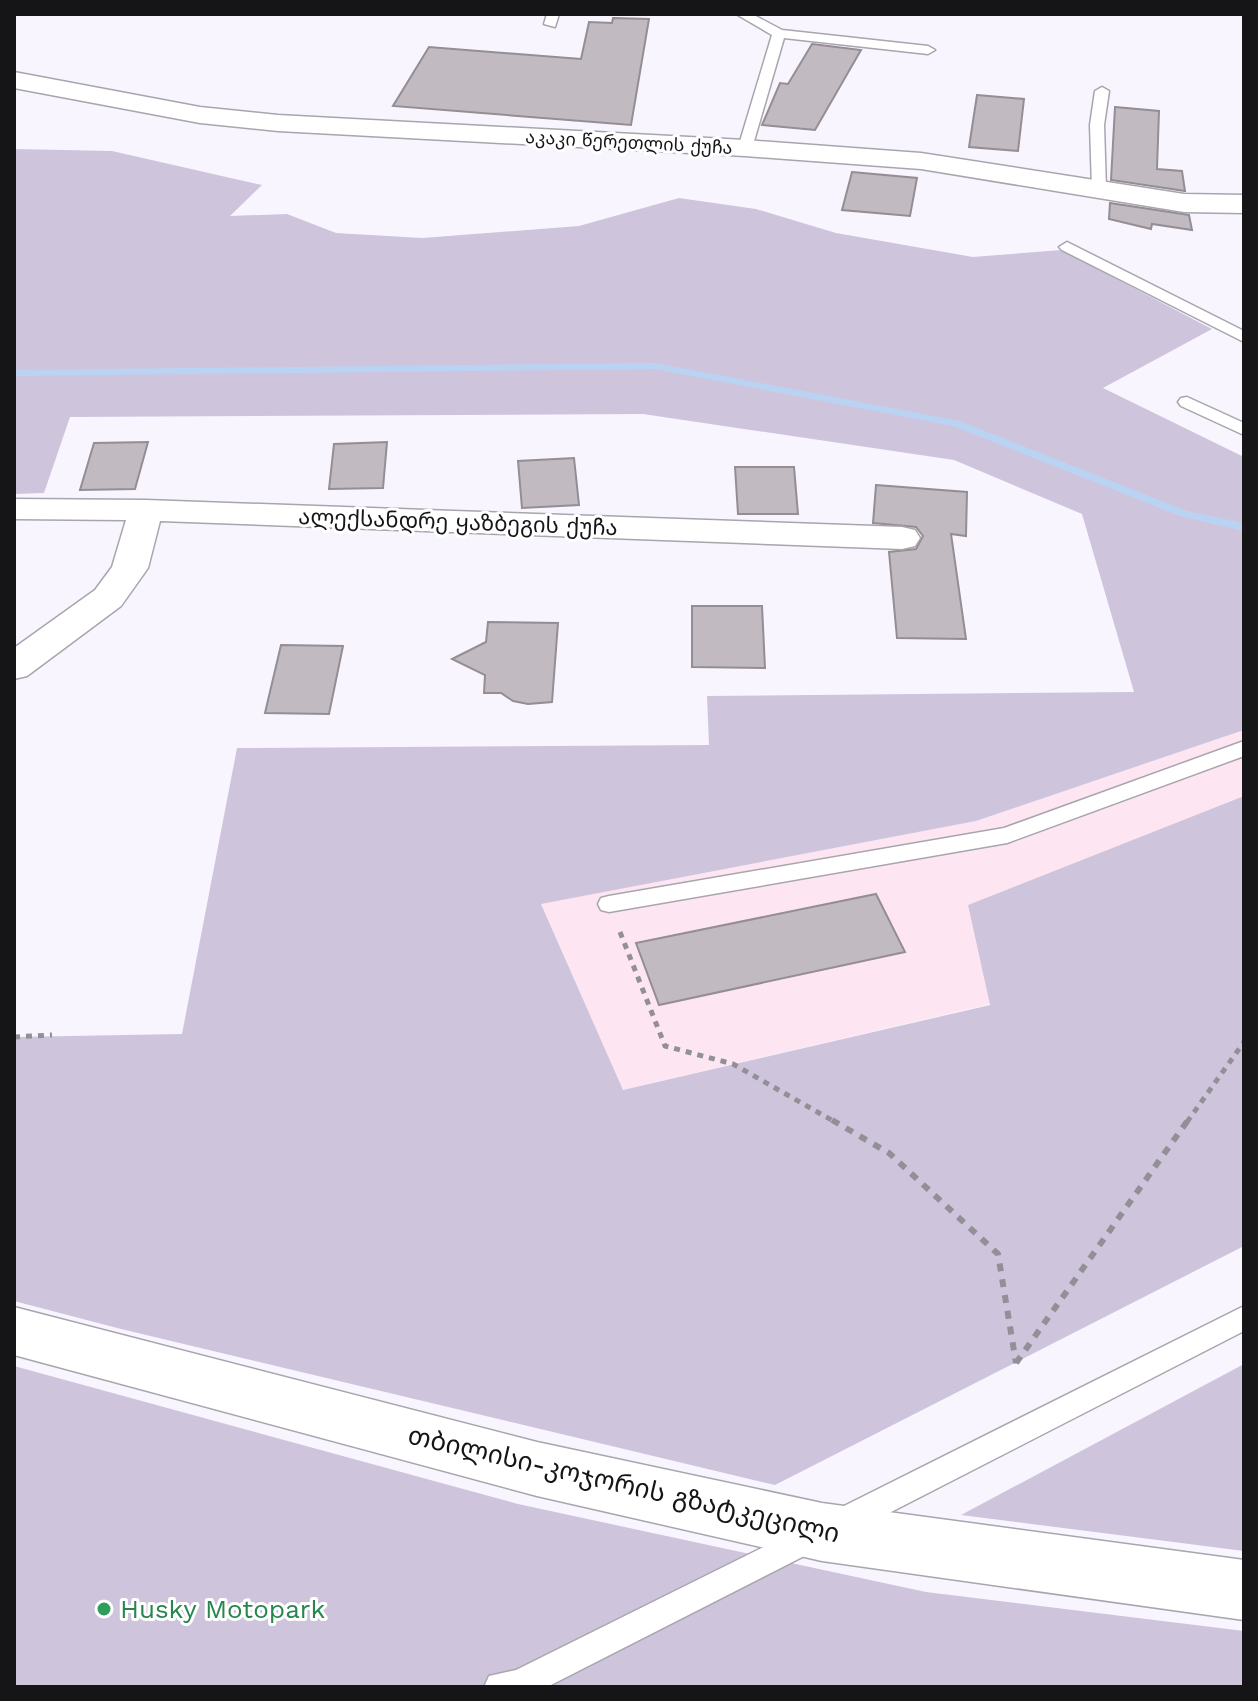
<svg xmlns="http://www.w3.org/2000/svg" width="1258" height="1701" viewBox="0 0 1258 1701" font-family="'Work Sans','Noto Sans Georgian',sans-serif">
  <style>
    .commercial { fill: #fde6f2 }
    .green { fill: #cec5dd }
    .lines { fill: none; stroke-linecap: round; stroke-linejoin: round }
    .stream { fill: #bad3f2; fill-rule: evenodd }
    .building { fill: #c1bbc1; stroke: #948e94; stroke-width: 2 }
    .service-casing { stroke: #a8a5ad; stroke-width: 3 }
    .minor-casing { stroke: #a8a5ad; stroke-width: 3 }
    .secondary-casing { stroke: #a8a5ad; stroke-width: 3 }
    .path-far1 { stroke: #929096; stroke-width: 5; stroke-dasharray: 6 6; stroke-linecap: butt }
    .path { stroke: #929096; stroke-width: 6; stroke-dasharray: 8 8; stroke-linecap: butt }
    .service { fill: #fff; fill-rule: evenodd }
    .minor { fill: #fff; fill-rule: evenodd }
    .secondary { fill: #fff; fill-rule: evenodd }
    .leisure-dot { fill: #2e9e5b; stroke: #fff; stroke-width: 3 }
    .labels { text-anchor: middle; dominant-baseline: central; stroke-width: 6; stroke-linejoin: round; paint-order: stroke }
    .far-street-label { font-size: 18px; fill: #151417; stroke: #fff }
    .street-label { font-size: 22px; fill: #151417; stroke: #fff }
    .near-street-label { font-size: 26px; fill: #151417; stroke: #fff }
    .near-leisure-label { font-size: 26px; fill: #27864d; stroke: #fff; text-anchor: start }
  </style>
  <rect width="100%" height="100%" fill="#f8f5fe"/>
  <!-- commercial -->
  <path class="commercial" d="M1244 730V796L968 905 990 1004 622 1090 541 903 976 821Z"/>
  <!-- green -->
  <path class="green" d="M14 149 112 151 262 185 230 216 287 214 336 233 422 238 579 226 679 198 756 209 836 233 973 257 1061 250 1212 329 1103 388 1244 457V730L976 821 541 904 623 1090 990 1005 968 905 1244 796V1246L775 1485 121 1329 14 1301V1037L182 1034 237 748 709 745 707 696 1134 692 1082 514 954 460 643 414 70 417 44 493 14 494Z
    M1244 1364V1551L961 1515Z
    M14 1366 518 1504 926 1592 1244 1631V1687H14Z"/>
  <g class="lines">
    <!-- stream -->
    <path class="stream" d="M655 363 960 421 1187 511 1244 523V531L1180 516 953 426 655 369 14 376V370Z"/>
  </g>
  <!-- building -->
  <path class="building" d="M613 18 649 19 631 125 393 106 429 47 581 59 589 22 612 23Z
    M812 44 861 50 815 130 762 125 780 83 788 84Z
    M977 95 1024 99 1018 151 969 147Z
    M1115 107 1159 111 1157 169 1182 171 1185 191 1111 180Z
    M852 172 917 178 910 216 842 210Z
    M1110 203 1189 215 1192 230 1152 224 1151 229 1109 219Z
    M148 442 135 489 80 490 94 443Z
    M387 442 383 488 329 489 334 444Z
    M574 458 579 505 522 508 518 461Z
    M735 467H794L798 514H738Z
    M876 485 967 492 966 536 951 534 966 639 897 638 889 552 916 549 923 536 916 527 873 523Z
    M692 606H762L765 668 692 667Z
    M488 622 558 623 552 702 528 704 513 701 501 693H484L485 675 452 659 486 642Z
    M281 645 343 646 329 714 265 713Z
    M876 894 905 952 659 1005 636 943Z"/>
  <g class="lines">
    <defs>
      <path id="service" d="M547 14H559L555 27 544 24Z
        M736 14H752L782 30 928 46 935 50 928 54 784 38 752 148 745 152 738 148 772 35Z
        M1102 87 1109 91 1104 125 1106 189 1099 193 1092 189 1090 125 1095 91Z
        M1067 242 1244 331V342L1062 250 1059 247Z
        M1187 397 1244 423V435L1181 406 1178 402 1181 398Z
        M1244 741V756L1007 843 609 912 601 910 598 904 601 898 609 896 1004 828Z
        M1244 1306V1331L852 1532 842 1536 832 1532 827 1522 832 1512Z
        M808 1525 818 1529 823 1539 818 1549 547 1687H484L489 1676 516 1670Z"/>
      <path id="minor" d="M14 72 200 107 278 115 745 140 921 153 1184 194 1244 195V213L1184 212 921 169 745 156 278 131 200 123 14 88Z
        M14 499 146 500 902 527 915 530 920 538 915 546 902 549 160 521 148 568 121 606 27 676 14 679V648L95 590 112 567 126 520 14 519Z"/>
      <path id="secondary" d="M14 1307 537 1442 822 1503 1244 1560V1620L822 1561 537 1496 14 1355Z"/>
    </defs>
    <!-- service casing -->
    <use href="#service" class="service-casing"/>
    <!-- minor casing -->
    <use href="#minor" class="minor-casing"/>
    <!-- secondary casing -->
    <use href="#secondary" class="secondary-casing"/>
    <!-- path-far1 -->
    <path class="path-far1" d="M620 932 665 1046 733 1064 835 1122
      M14 1037 52 1035
      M1187 1122 1244 1042"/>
    <!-- path -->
    <path class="path" d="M832 1120 889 1153 998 1254 1016 1363
      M1016 1363 1188 1120"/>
    <!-- service -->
    <use href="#service" class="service"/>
    <!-- minor -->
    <use href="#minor" class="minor"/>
    <!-- secondary -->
    <use href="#secondary" class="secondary"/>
  </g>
  <!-- markers -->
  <circle class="leisure-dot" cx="104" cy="1609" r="8"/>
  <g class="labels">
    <!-- far-street labels -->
    <g class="far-street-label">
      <text transform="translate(629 142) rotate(3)">აკაკი წერეთლის ქუჩა</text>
    </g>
    <!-- street labels -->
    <g class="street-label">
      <text transform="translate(458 522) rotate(2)">ალექსანდრე ყაზბეგის ქუჩა</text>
    </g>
    <!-- near-street labels -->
    <g class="near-street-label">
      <text transform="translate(624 1484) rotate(13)">თბილისი-კოჯორის გზატკეცილი</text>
    </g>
    <!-- near-leisure labels -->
    <g class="near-leisure-label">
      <text x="120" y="1609">Husky Motopark</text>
    </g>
  </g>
  <!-- border -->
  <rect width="1258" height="1701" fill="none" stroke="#151417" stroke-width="32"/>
</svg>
